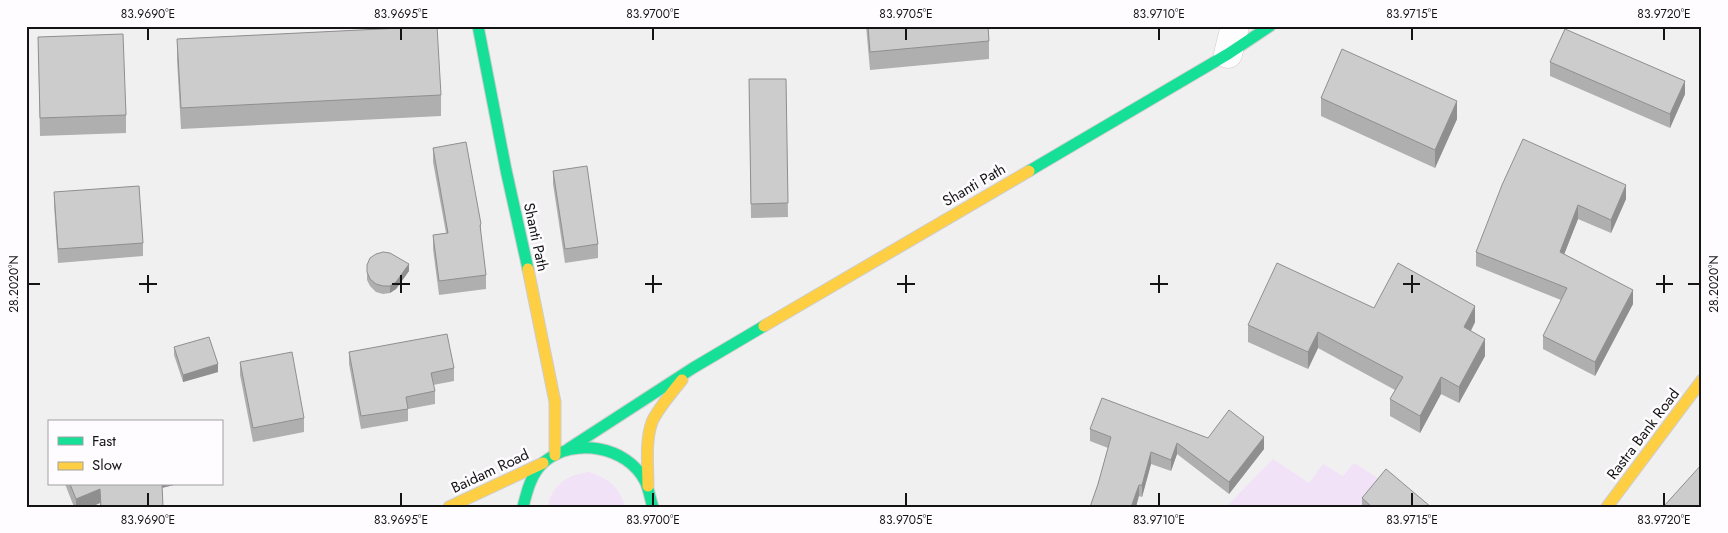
<svg xmlns="http://www.w3.org/2000/svg" width="1728" height="533" viewBox="0 0 1728 533" font-family="Jost,sans-serif">
  <style>
    .green { fill: #f1e2f7 }
    .lines { fill: none; stroke-linecap: round; stroke-linejoin: round }
    .street-casing { stroke: #cecdce; stroke-width: 29 }
    .fast-casing { stroke: #cecdce; stroke-width: 13 }
    .slow-casing { stroke: #cecdce; stroke-width: 13 }
    .street { stroke: #fdfdfd; stroke-width: 28 }
    .fast { stroke: #16e098; stroke-width: 11 }
    .slow { stroke: #ffcf43; stroke-width: 11 }
    .wall { fill: #b0afb0 }
    .shaded-wall { fill: #908f90 }
    .building { fill: #cdcccd; stroke: #908f90 }
    .ticks { fill: none; stroke: #151415; stroke-width: 2 }
    .labels { text-anchor: middle; dominant-baseline: central; stroke-width: 5; stroke-linejoin: round; paint-order: stroke }
    .street-label { font-size: 15px; fill: #151415; stroke: #fefcff }
    .neatline { fill: none; stroke: #151415; stroke-width: 2 }
    .ticks-label { font-size: 12px; text-anchor: middle; fill: #151415 }
  </style>
  <rect width="100%" height="100%" fill="#f1f0f1"/>
  <!-- green -->
  <path class="green" d="M1273 459 1309 483 1323 464 1343 476 1354 463 1386 483 1366 507H1226Z
    M589 472C608 478 620 487 625 507H548C551 485 569 474 589 472Z"/>
  <g class="lines">
    <defs>
      <path id="street" d="M1228 54 1235 26"/>
      <path id="fast" d="M478 26 506 170 528 269
        M1029 171 1228 54 1270 26
        M568 449 693 368 764 326
        M523 507C527 491 531 474 544 462 574 437 627 446 645 481 649 489 650 499 653 507"/>
      <path id="slow" d="M528 269 555 402V455
        M764 326 1029 171
        M648 486C648 466 645 441 652 422 657 410 673 391 682 380
        M449 507 543 463
        M1607 507 1702 380"/>
    </defs>
    <!-- street casing -->
    <use href="#street" class="street-casing"/>
    <!-- fast casing -->
    <use href="#fast" class="fast-casing"/>
    <!-- slow casing -->
    <use href="#slow" class="slow-casing"/>
    <!-- street -->
    <use href="#street" class="street"/>
    <!-- fast -->
    <use href="#fast" class="fast"/>
    <!-- slow -->
    <use href="#slow" class="slow"/>
  </g>
  <!-- wall -->
  <path class="wall" d="M400 26 441 95V116L181 129 177 60V39L400 28Z
    M866 26H988L989 41V59L870 70Z
    M38 37 126 115V133L40 136Z
    M1550 62 1685 94 1670 128 1550 76Z
    M749 79H786L788 217 751 218Z
    M1321 98 1457 119 1435 168 1321 116Z
    M1523 139 1626 199 1611 233 1578 219 1564 254 1633 304 1595 376 1543 349V336L1561 300 1476 266V252Z
    M433 148 481 224V237L486 275V289L439 295 433 249V235L446 233 433 162Z
    M553 171 598 244V258L565 263 553 184Z
    M54 192 143 243V256L58 263 54 205Z
    M367 265 409 271 396 289 390 293 383 294 376 292 370 286 367 280Z
    M1475 322 1471 331 1485 356 1459 403 1441 394 1420 433 1390 416V399L1395 390 1318 348 1308 369 1248 342V325Z
    M174 347 218 372 183 382 174 355Z
    M349 352 454 368V381L433 385 435 391V404L408 409V421L361 429 349 364Z
    M240 362 304 418V432L253 442 240 375Z
    M1090 429 1208 438 1264 449 1229 494 1177 454 1171 471 1151 464 1142 497 1098 484 1108 448 1090 441Z
    M65 484H178L162 488 163 507H100V503L91 507H74Z
    M1362 498 1431 507H1362Z"/>
  <!-- shaded-wall -->
  <path class="shaded-wall" d="M1685 81V94L1670 128V114Z
    M1457 101V119L1435 168V150Z
    M1626 185V199L1611 233V220Z
    M1578 205V219L1560 265V252Z
    M409 264V271L396 289 390 293V286Z
    M1633 290V304L1595 376V362Z
    M1475 306V322L1464 344V327Z
    M1318 332V348L1308 369V352Z
    M1485 339V356L1459 403V387Z
    M218 364V372L183 382V375Z
    M1441 377V394L1420 433V416Z
    M1264 437V449L1229 494V482Z
    M1177 443V454L1171 471V460Z
    M1151 452V464L1142 497V485Z
    M161 484H178L161 488Z
    M1139 485V496L1136 507H1131Z
    M100 489V503L91 507H76V499Z"/>
  <!-- building -->
  <path class="building" d="M401 26H437L441 95 181 108 177 39 401 28Z
    M868 26H988L989 41 870 52Z
    M1565 29 1685 81 1670 114 1550 62Z
    M123 34 126 115 40 118 38 37Z
    M1342 49 1457 101 1435 150 1321 98Z
    M749 79H786L788 203 751 204Z
    M1523 139 1626 185 1611 220 1578 205 1560 252 1633 290 1595 362 1543 336 1567 288 1476 252 1502 185Z
    M466 142 481 224 480 225 486 275 439 281 433 235 448 233 433 148Z
    M587 166 598 244 565 249 553 171Z
    M139 186 143 243 58 249 54 192Z
    M383 252 390 253 409 264 396 282 390 286H383L376 284 370 279 367 272V265L370 258 376 254Z
    M1277 263 1374 308 1398 263 1475 306 1464 327 1485 339 1459 387 1441 377 1420 416 1390 399 1403 377 1318 332 1308 352 1248 325Z
    M447 334 454 368 431 373 435 391 406 397 408 409 361 416 349 352Z
    M209 337 218 364 183 375 174 347Z
    M292 352 304 418 253 428 240 362Z
    M1102 398 1208 438 1229 410 1264 437 1229 482 1177 443 1171 460 1151 452 1142 485H1139L1131 507H1090L1098 484 1111 437 1090 429Z
    M1702 464V507H1664V506Z
    M1386 469 1431 507H1372L1362 498Z
    M70 484H162L163 507H101L100 489 76 499Z"/>
  <!-- ticks -->
  <path class="ticks" d="M148 28V40M401 28V40M653 28V40M906 28V40M1159 28V40M1412 28V40M1664 28V40M148 275V293M401 275V293M653 275V293M906 275V293M1159 275V293M1412 275V293M1664 275V293M28 284H40M139 284H157M392 284H410M645 284H662M897 284H915M1150 284H1168M1403 284H1420M1656 284H1673M1688 284H1700M148 493V506M401 493V506M653 493V506M906 493V506M1159 493V506M1412 493V506M1664 493V506"/>
  <g class="labels">
    <!-- street labels -->
    <g class="street-label">
      <text transform="translate(974 185) rotate(-30)">Shanti Path</text>
      <text transform="translate(536 237) rotate(78)">Shanti Path</text>
      <text transform="translate(1643 434) rotate(-53)">Rastra Bank Road</text>
      <text transform="translate(490 471) rotate(-25)">Baidam Road</text>
    </g>
  </g>
  <!-- border -->
  <rect width="1728" height="533" fill="none" stroke="#fefcff" stroke-width="55"/>
  <!-- legend -->
  <rect x="48" y="420" width="175" height="65" fill="#fefcff" stroke="#a19fa1"/>
  <rect x="58" y="437" width="25" height="8" fill="#16e098" stroke="#a19fa1"/>
  <text x="92" y="446" font-size="15" fill="#151415">Fast</text>
  <rect x="58" y="462" width="25" height="8" fill="#ffcf43" stroke="#a19fa1"/>
  <text x="92" y="470" font-size="15" fill="#151415">Slow</text>
  <rect x="28" y="28" width="1672" height="478" class="neatline"/>
  <g class="ticks-label">
    <text x="148" y="18">83.9690°E</text>
    <text x="401" y="18">83.9695°E</text>
    <text x="653" y="18">83.9700°E</text>
    <text x="906" y="18">83.9705°E</text>
    <text x="1159" y="18">83.9710°E</text>
    <text x="1412" y="18">83.9715°E</text>
    <text x="1664" y="18">83.9720°E</text>
    <text transform="translate(14 284) rotate(-90)" y="4">28.2020°N</text>
    <text transform="translate(1714 284) rotate(-90)" y="4">28.2020°N</text>
    <text x="148" y="524">83.9690°E</text>
    <text x="401" y="524">83.9695°E</text>
    <text x="653" y="524">83.9700°E</text>
    <text x="906" y="524">83.9705°E</text>
    <text x="1159" y="524">83.9710°E</text>
    <text x="1412" y="524">83.9715°E</text>
    <text x="1664" y="524">83.9720°E</text>
  </g>
</svg>
